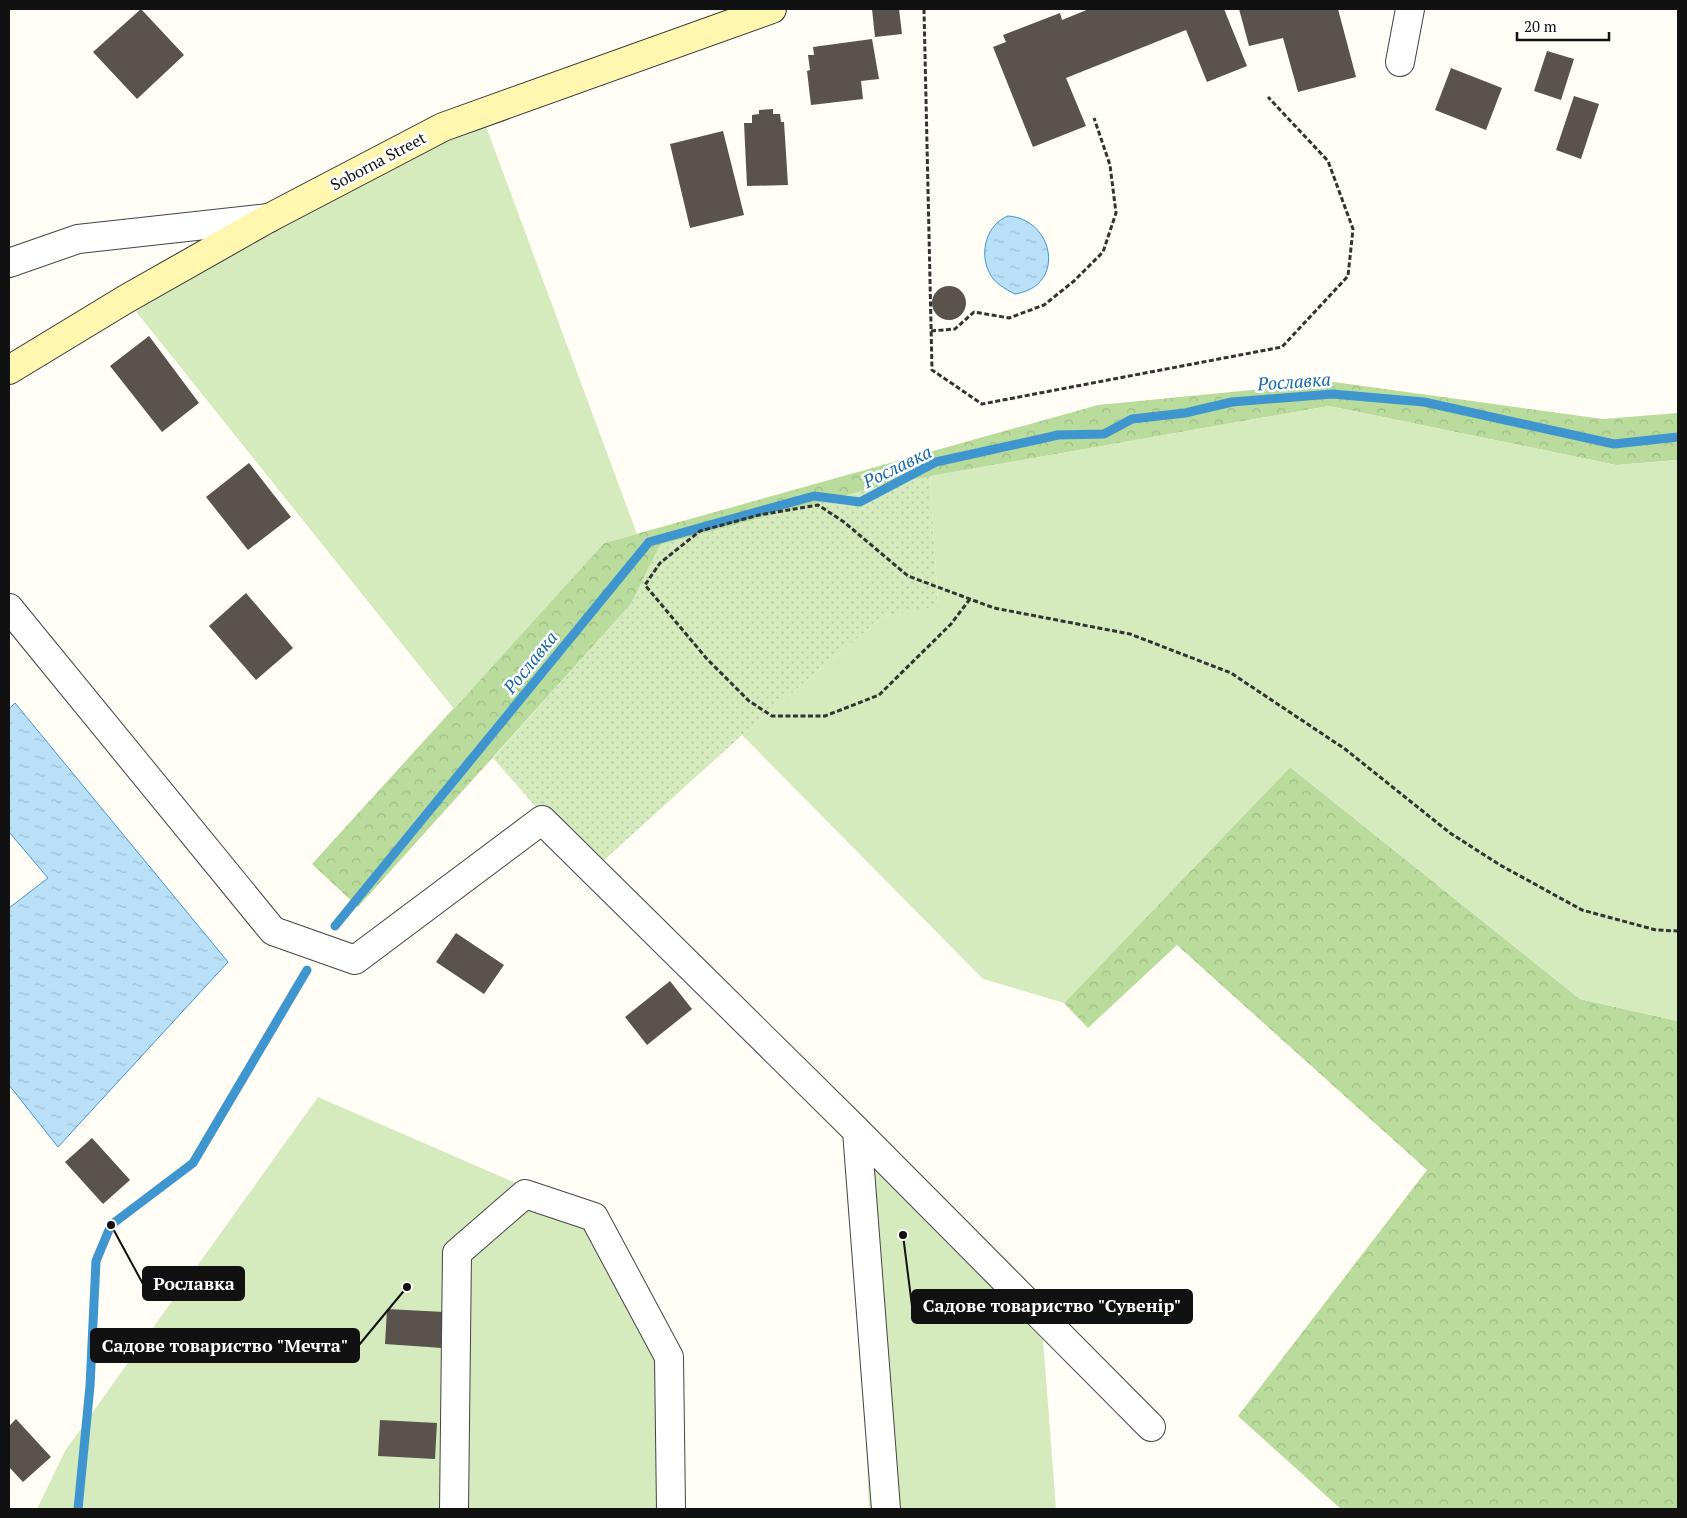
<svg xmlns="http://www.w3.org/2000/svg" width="1687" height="1518" viewBox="0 0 1687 1518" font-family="'PT Serif',serif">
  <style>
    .grass { fill: url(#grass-dots) }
    .forest { fill: url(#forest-crowns) }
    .park { fill: #d5ebbd }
    .water { fill: url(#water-ripples); stroke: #3f96cf }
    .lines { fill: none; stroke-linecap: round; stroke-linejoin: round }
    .stream { stroke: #3f96cf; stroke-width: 9 }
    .building { fill: #5a524d }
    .street-casing { stroke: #444; stroke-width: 30 }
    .secondary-casing { stroke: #333; stroke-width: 30 }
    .path { stroke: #333; stroke-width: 3; stroke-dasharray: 5 2.5; stroke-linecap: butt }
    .street { stroke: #fff; stroke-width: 28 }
    .secondary { stroke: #fff6b0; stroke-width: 28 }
    .labels { text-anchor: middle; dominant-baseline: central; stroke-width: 5; stroke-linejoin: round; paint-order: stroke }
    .street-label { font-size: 16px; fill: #111; stroke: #fff }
    .water-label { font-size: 18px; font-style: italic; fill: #1768a6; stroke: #fff }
    .leader { fill: none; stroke: #111; stroke-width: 2 }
    .callout-dot { fill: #111; stroke: #fff; stroke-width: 2 }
    .callout { fill: #111; stroke: #111; stroke-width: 2 }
    .callout-label { font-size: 18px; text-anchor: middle; font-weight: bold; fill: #fff }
  </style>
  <defs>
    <pattern id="grass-dots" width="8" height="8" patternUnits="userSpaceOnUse" patternTransform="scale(1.25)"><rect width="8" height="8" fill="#d5ebbd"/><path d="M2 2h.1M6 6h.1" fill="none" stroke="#b6c8a1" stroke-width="1.8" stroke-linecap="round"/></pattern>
    <pattern id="forest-crowns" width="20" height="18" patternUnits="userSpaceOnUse" patternTransform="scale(1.25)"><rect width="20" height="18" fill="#b9dc9c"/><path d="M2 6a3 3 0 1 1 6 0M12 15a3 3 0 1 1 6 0" fill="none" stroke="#9ebc85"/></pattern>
    <pattern id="water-ripples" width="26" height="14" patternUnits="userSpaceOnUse" patternTransform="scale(1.25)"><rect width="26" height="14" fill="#b9e0f7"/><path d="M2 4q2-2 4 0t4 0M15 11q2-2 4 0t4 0" fill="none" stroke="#9ebfd3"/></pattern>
  </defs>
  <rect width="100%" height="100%" fill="#fffdf5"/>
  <!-- grass -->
  <path class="grass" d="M930 476 938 607 884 616 742 735 592 871 493 758 631 604 660 545 892 483Z"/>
  <!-- forest -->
  <path class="forest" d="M1334 382 1603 419 1678 413V460L1616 465 1329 406 892 483 660 545 631 604 358 907 312 864 604 543 1098 405Z
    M1290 767 1580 999 1678 1021V1509H1341L1238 1416 1427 1170 1177 945 1088 1028 1064 1003Z"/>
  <!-- park -->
  <path class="park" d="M481 113 637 534 604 543 454 709 126 299Z
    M1329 406 1616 465 1678 460V1021L1580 999 1290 767 1064 1003 983 979 742 735 884 616 938 606 930 476Z
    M318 1097 594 1217 669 1357 671 1509H37L65 1451Z
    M853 1132 1043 1339 1056 1509H869Z"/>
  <!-- water -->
  <path class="water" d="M1008 216C1054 219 1067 286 1015 294 1005 289 994 283 989 272 979 252 987 224 1008 216Z
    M15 703 228 962 58 1147 9 1085V908L48 878 9 832V709Z"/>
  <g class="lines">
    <!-- stream -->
    <path class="stream" d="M335 926 649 542 814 496 860 502 936 462 1058 435 1104 434 1132 419 1185 413 1232 402 1332 394 1424 402 1614 444 1678 437
      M78 1509 90 1386 96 1261 111 1225 193 1163 307 970"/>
  </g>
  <!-- building -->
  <path class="building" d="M141 9 184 55 137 99 93 52Z
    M872 9H899L902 34 875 37Z
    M1089 9H1224L1247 66 1207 82 1186 30 1066 78 1086 126 1033 147 993 47 1006 42 1003 35 1060 13 1062 20Z
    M1239 9H1338L1356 77 1298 92 1283 38 1249 46Z
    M872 39 879 79 861 81 863 99 811 105 807 71 810 70 808 55H814L813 47Z
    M1547 51 1574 59 1561 100 1534 91Z
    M1451 68 1502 88 1486 130 1435 110Z
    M1574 96 1599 104 1581 159 1556 150Z
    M773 109V114H780L781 122H784L788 185 747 186 744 123H752V115L759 114V110Z
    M723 131 744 215 690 228 670 144Z
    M932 303a17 17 0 1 1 34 0a17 17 0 1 1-34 0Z
    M149 336 199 403 162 432 110 366Z
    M249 463 291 517 248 550 206 497Z
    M246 593 293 648 256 680 209 626Z
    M456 933 504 965 484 994 436 962Z
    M670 981 692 1009 647 1045 625 1017Z
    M92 1138 130 1180 103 1204 65 1162Z
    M387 1309 444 1312 442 1348 385 1344Z
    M16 1419 51 1457 23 1482 9 1467V1426Z
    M380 1420 437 1423 435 1459 378 1456Z"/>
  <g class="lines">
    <defs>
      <path id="street" d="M1400 62 1410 9
        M9 263 78 239 269 218
        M9 608 273 931 355 960 542 820 857 1131 886 1509
        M857 1131 1151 1427
        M454 1509 457 1253 525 1194 594 1217 669 1357 671 1509"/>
      <path id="secondary" d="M9 370 126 299 269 218 443 127 772 9"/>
    </defs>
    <!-- street casing -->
    <use href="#street" class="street-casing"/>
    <!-- secondary casing -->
    <use href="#secondary" class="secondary-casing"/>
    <!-- path -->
    <path class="path" d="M924 9 932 370 982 404 1282 347 1348 276 1353 229 1328 161 1268 97
      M931 331 955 329 974 312 1009 318 1044 305 1074 281 1103 252 1116 213 1110 165 1094 118
      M970 599 951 624 879 695 825 716H772L749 701 707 659 645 585 660 563 700 531 759 515 818 505 844 522 908 576 994 608 1130 634 1231 673 1345 749 1450 833 1500 865 1582 910 1656 930 1678 931"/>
    <!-- street -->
    <use href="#street" class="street"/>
    <!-- secondary -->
    <use href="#secondary" class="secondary"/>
  </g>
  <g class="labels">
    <!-- street labels -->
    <g class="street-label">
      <text transform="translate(378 161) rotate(-28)">Soborna Street</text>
    </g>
    <!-- water labels -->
    <g class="water-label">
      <text transform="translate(1294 381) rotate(-4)">Рославка</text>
      <text transform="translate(897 466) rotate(-26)">Рославка</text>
      <text transform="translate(530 662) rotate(-51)">Рославка</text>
    </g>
  </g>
  <!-- callouts -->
  <path class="leader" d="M111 1225L143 1284M903 1235L912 1306M407 1287L359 1345"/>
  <g class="callout-dot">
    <circle cx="111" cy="1225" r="5"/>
    <circle cx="903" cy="1235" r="5"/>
    <circle cx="407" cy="1287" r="5"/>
  </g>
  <g class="callout">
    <rect x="143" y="1267" width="101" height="33" rx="5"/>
    <rect x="912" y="1290" width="280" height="33" rx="5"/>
    <rect x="91" y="1329" width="268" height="33" rx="5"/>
  </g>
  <g class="callout-label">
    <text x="194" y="1290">Рославка</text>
    <text x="1052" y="1312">Садове товариство "Сувенір"</text>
    <text x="225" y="1352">Садове товариство "Мечта"</text>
  </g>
  <!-- border -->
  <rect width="1687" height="1518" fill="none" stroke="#111111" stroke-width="20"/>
  <!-- scale -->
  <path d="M1517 32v8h92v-8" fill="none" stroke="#111111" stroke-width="2.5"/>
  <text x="1524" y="32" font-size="15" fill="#111111" stroke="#ffffff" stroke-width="4" paint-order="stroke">20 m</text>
</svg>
